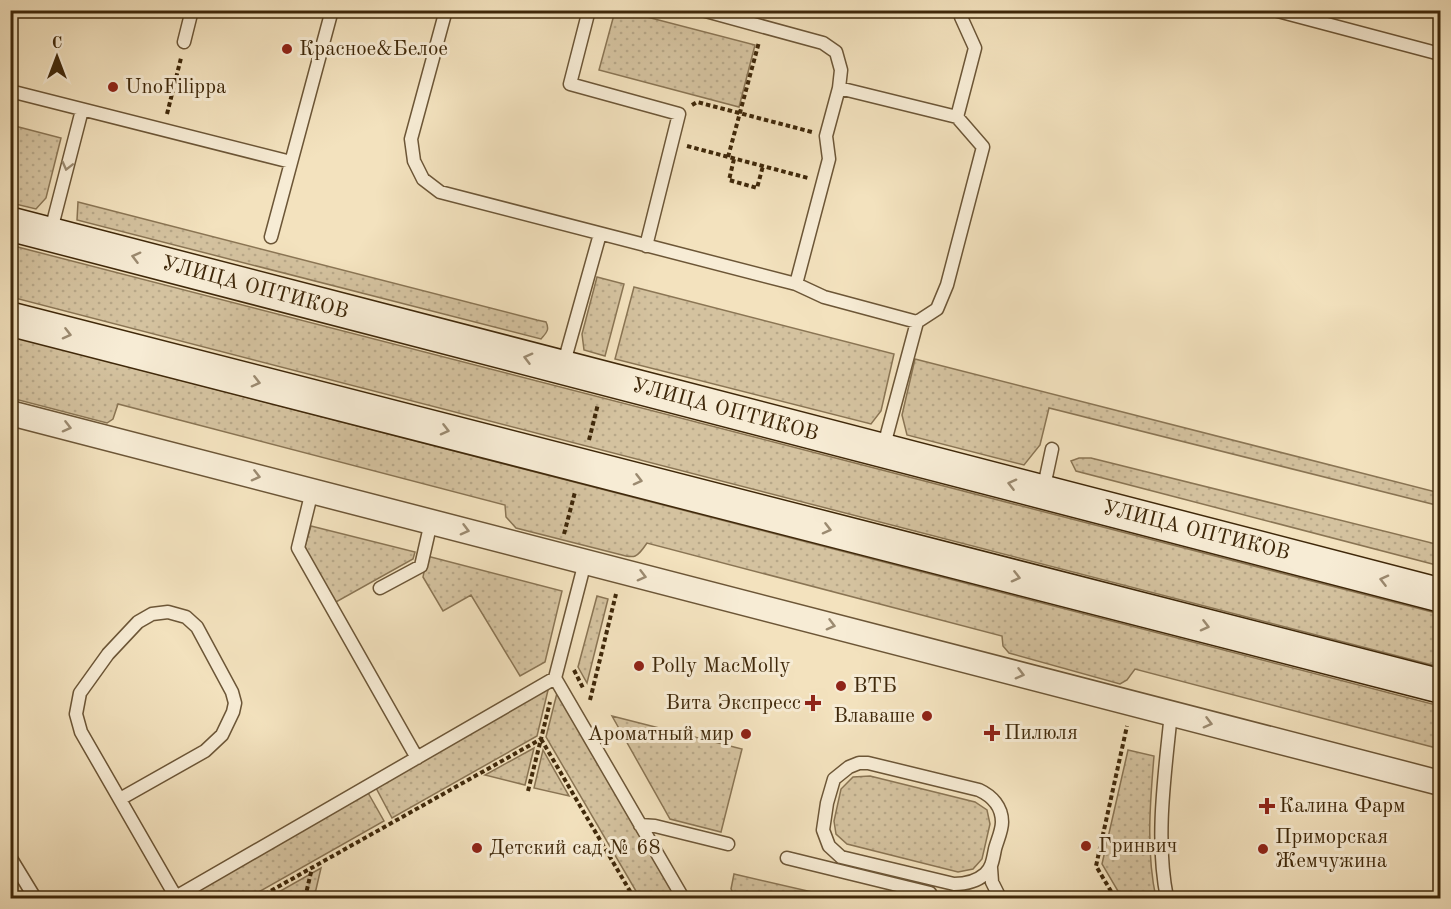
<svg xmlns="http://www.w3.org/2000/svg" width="1451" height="909" viewBox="0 0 1451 909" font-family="'Old Standard TT',serif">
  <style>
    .green { fill: url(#green-dots); stroke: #8a7554; stroke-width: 1.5 }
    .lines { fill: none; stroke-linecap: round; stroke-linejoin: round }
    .lane-casing { stroke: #6c5637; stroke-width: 15 }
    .street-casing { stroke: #6c5637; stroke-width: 27 }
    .secondary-casing { stroke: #3f280a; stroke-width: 36 }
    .path { stroke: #3f280a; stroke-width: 4; stroke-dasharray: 4.5 3; stroke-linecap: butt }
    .lane { stroke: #f7ecd5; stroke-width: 12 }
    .street { stroke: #f7ecd5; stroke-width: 24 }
    .secondary { stroke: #f7ecd5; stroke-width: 33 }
    .oneway { stroke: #9b8a70 }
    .poi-dot { fill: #8f2418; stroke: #f7ecd5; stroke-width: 2 }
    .labels { text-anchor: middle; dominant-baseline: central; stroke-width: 6; stroke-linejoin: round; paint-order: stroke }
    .poi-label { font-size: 21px; fill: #3f280a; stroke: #f7ecd5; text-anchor: start }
    .street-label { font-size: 21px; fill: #3f280a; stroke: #f7ecd5 }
  </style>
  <defs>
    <pattern id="green-dots" width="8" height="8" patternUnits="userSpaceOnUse" patternTransform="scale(1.5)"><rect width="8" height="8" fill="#d4c29f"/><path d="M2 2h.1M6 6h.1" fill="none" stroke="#b7a788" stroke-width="1.8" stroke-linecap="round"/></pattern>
  </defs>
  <rect width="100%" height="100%" fill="#f3e2be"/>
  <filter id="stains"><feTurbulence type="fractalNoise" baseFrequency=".00333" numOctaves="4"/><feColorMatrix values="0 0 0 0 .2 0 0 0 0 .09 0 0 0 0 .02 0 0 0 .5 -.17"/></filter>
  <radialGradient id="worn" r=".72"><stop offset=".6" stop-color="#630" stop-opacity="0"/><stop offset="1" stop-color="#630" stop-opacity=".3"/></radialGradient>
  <!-- green -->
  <path class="green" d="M615 11H624L755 45 739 107 599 70Z
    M11 125 61 138 46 198 36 209 11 203Z
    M78 202 537 320 546 322C550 330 546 333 541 339L77 220Z
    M10 245 1440 614V667L11 297Z
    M597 277 624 284 605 356 584 350 582 334Z
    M634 287 894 354 881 411 871 424 615 359Z
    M10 336 1440 706V749L1135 669 1127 680 1120 684 1009 653 1003 646 1002 636 647 543C637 558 635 559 618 554L516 528 506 517 505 505 118 404 113 419 107 423 11 398Z
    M915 359 1440 493V506L1049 408 1040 445 1024 465 907 435 902 415Z
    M1079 458H1091L1440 545V566L1076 471 1071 461Z
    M311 526 415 552 413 559 336 602 307 553 305 546Z
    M427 556 562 591 545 662 520 676 471 595 443 611 423 577Z
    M597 596 608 599 587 683 578 667Z
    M549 686 537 736 392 818 375 786Z
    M558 689 678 898H640L546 737Z
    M612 716 742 749 721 832 670 819Z
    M534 748 525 785 485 775Z
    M543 750 569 796 534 788Z
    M1128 750 1154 756C1150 803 1146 852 1156 898H1122L1102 864Z
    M870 776 975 802 987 810 990 824 982 859 973 869 958 872 847 844 836 834 834 821 841 789 853 777Z
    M367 791 384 821 248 898H232L224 895 218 898H184Z
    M321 868 314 898H268Z
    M734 874 838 898H736L731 889Z"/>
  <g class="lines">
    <defs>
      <path id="lane" d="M446 10 411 139 414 161 423 179 440 192 796 284 824 297 917 322
        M589 10 570 84 679 114 646 246
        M702 10 823 43 836 52 841 70 839 88 826 136 829 159 796 284
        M1274 10 1440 54
        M184 42 192 10
        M839 88 957 117 983 147 947 285 937 309 917 322 883 449
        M10 91 291 162
        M957 117 975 48 961 17 962 10
        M50 234 82 110
        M271 237 332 10
        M563 366 600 234
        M312 491 298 548 417 758
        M1043 491 1052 449
        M585 562 555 678 683 898
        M380 588 421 566 431 522
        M859 763H868L979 790C992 796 1002 807 1002 822 1002 831 997 841 995 849 993 859 992 868 985 874 976 882 965 884 954 884L841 857 829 846 823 830 827 803 834 779 849 767Z
        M120 799 205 751 222 735 233 712 235 703 232 692 197 627 186 617 168 612 152 614 138 622 108 654 80 693 76 714 81 732 169 885 176 897
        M640 825 655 826 728 844
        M10 857 35 898
        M787 858 930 893
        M991 868 992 882 1000 898
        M174 898 555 678
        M1167 898C1155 839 1165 773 1171 713"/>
      <path id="street" d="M10 413 1440 783"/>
      <path id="secondary" d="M10 224 1440 595
        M10 319 1440 686"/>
    </defs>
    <!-- lane casing -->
    <use href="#lane" class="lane-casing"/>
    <!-- street casing -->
    <use href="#street" class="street-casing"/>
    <!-- secondary casing -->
    <use href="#secondary" class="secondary-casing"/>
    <!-- path -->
    <path class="path" d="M692 105 697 102 812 132
      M167 114 181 58
      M687 146 808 178
      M728 157 759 42
      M734 159 729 180 757 188 763 166
      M589 440 598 404
      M564 534 575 492
      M574 670 583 688
      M590 700 616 594
      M541 739 634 898
      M528 791 541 739
      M145 898 155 893
      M258 898 541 739 550 702
      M305 898 312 868
      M1115 898 1096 866 1127 726"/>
    <!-- lane -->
    <use href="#lane" class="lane"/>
    <!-- street -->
    <use href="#street" class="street"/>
    <!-- secondary -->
    <use href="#secondary" class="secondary"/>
  </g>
  <!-- one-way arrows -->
  <defs><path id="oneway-chevron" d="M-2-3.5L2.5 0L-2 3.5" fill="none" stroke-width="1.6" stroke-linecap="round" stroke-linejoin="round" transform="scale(1.5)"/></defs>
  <g class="oneway">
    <use href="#oneway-chevron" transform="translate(67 166) rotate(104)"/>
    <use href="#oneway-chevron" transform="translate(136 257) rotate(-165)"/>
    <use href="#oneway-chevron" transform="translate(67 334) rotate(14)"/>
    <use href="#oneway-chevron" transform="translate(528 358) rotate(-165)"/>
    <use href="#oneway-chevron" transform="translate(256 382) rotate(14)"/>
    <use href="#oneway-chevron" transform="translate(67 427) rotate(14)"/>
    <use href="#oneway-chevron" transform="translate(445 430) rotate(14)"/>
    <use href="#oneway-chevron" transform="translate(256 476) rotate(14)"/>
    <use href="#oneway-chevron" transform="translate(638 480) rotate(14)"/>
    <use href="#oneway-chevron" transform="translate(1012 484) rotate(-166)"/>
    <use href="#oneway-chevron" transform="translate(827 529) rotate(14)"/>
    <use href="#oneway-chevron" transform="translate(465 530) rotate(15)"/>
    <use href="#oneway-chevron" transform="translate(642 576) rotate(15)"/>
    <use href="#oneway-chevron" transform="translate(1016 577) rotate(14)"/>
    <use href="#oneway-chevron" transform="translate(1384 580) rotate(-166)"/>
    <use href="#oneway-chevron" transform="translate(831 625) rotate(15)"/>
    <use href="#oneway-chevron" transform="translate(1205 626) rotate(14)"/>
    <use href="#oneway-chevron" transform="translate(1020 674) rotate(15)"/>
    <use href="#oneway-chevron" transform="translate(1208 723) rotate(15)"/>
  </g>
  <!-- markers -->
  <g class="poi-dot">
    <circle cx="287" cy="49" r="6"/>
    <circle cx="113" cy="87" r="6"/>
    <circle cx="639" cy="666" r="6"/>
    <circle cx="841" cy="686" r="6"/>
    <path d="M810 694h6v6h6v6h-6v6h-6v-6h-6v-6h6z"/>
    <circle cx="927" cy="716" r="6"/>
    <path d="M989 724h6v6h6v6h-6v6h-6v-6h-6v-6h6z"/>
    <circle cx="746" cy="734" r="6"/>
    <path d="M1264 797h6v6h6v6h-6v6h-6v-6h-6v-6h6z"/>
    <circle cx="1086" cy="846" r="6"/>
    <circle cx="477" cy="848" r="6"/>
    <circle cx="1263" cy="849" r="6"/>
  </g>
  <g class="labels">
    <!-- poi labels -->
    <g class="poi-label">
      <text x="299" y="49">Красное&amp;Белое</text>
      <text x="125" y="87">UnoFilippa</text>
      <text x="651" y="666">Polly MacMolly</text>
      <text x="853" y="686">ВТБ</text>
      <text x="801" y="703" text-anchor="end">Вита Экспресс</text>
      <text x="915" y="716" text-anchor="end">Влаваше</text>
      <text x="1004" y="733">Пилюля</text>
      <text x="734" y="734" text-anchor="end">Ароматный мир</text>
      <text x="1279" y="806">Калина Фарм</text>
      <text x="1275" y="837">Приморская<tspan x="1275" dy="24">Жемчужина</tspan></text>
      <text x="1098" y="846">Гринвич</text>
      <text x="489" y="848">Детский сад № 68</text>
    </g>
    <!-- street labels -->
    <g class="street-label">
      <text transform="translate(255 288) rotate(15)">УЛИЦА ОПТИКОВ</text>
      <text transform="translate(725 410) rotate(15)">УЛИЦА ОПТИКОВ</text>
      <text transform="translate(1196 531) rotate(14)">УЛИЦА ОПТИКОВ</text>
    </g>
  </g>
  <!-- margin -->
  <rect width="1451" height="909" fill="none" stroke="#f3e2be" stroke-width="36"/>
  <rect x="12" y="12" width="1427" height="885" fill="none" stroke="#3f280a" stroke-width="3"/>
  <rect x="18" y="18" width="1415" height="873" fill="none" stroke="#3f280a" stroke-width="1.5"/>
  <!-- north arrow -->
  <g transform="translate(57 57)" stroke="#f7ecd5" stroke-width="4.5" paint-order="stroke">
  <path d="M0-4.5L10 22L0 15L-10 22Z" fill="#3f280a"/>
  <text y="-9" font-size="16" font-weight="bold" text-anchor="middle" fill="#3f280a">С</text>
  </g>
  <rect width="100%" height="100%" filter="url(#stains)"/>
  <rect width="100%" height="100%" fill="url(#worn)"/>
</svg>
